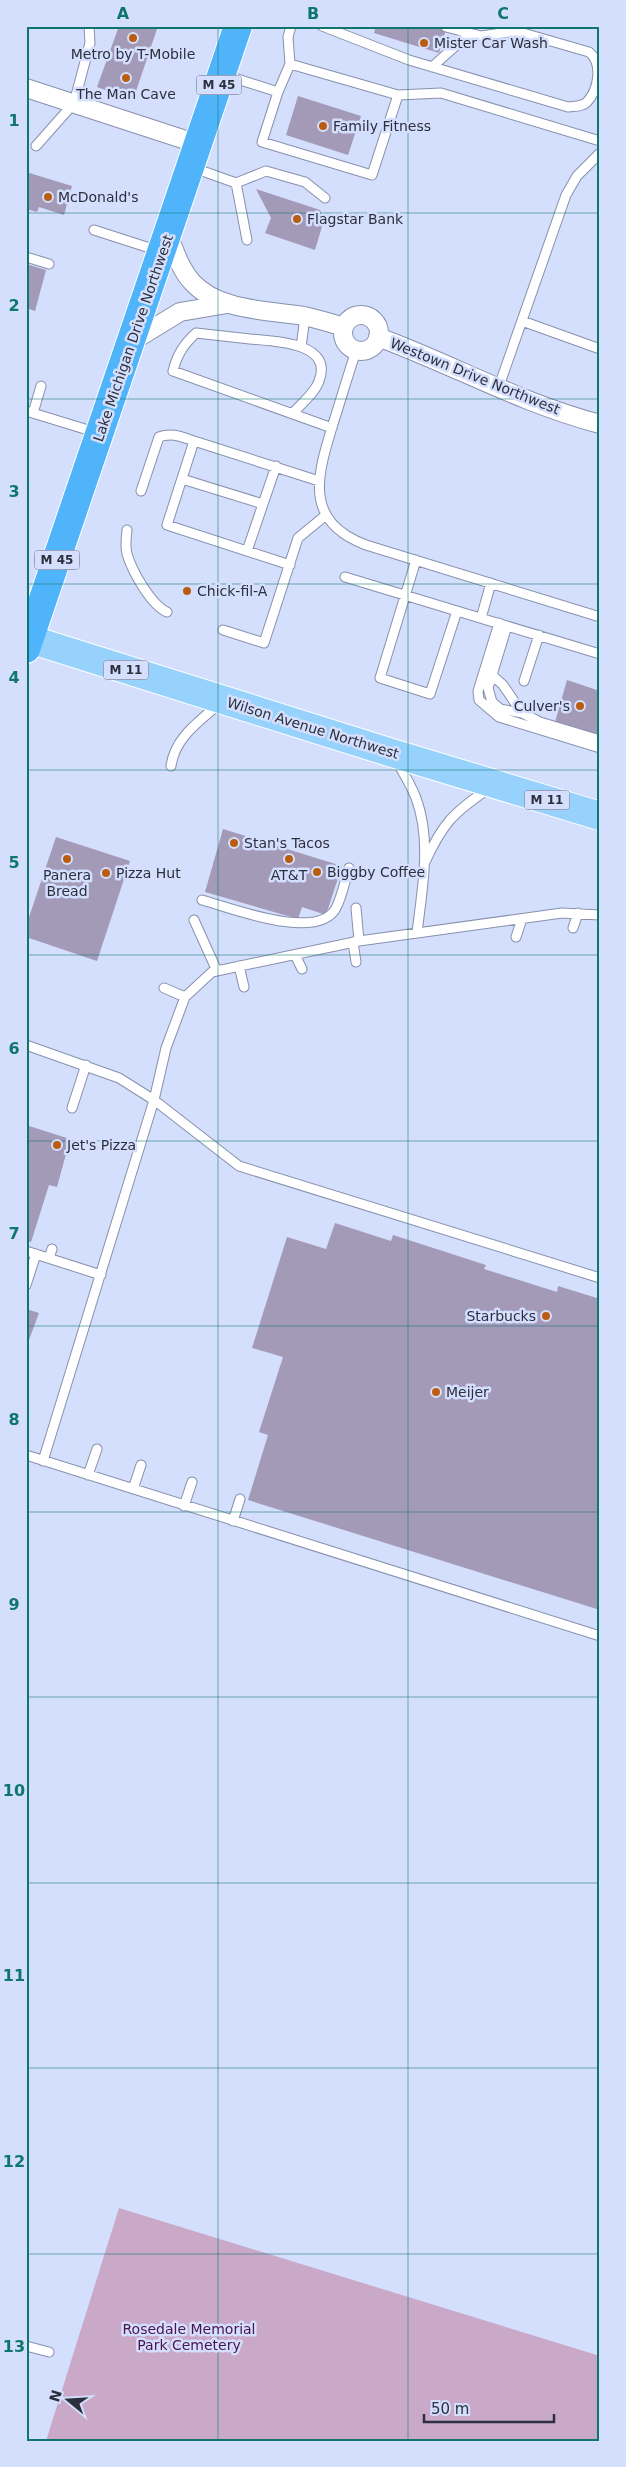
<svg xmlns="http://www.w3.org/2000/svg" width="626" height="2467" viewBox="0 0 626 2467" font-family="'DejaVu Sans',sans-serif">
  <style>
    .green { fill: #c9a8c8 }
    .building { fill: #a39ab8 }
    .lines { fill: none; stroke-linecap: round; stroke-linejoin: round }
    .lane-casing { stroke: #8791ad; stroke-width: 11 }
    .street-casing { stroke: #8791ad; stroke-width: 20 }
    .primary-casing { stroke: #fff; stroke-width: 30 }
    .highway-casing { stroke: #fff; stroke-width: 30 }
    .lane { stroke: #fff; stroke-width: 9 }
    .street { stroke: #fff; stroke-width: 18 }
    .primary { stroke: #96d2fc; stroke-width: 28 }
    .highway { stroke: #50b4fa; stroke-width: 28 }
    .grid { fill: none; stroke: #0f766e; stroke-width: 1; stroke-opacity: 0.55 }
    .poi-dot { fill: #bb5d11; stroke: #d4defd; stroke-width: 2 }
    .labels { text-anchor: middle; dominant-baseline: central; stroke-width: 5; stroke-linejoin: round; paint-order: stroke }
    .shield { fill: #d4defd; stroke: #5e6476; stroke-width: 1 }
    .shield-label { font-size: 12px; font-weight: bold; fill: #2c303c }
    .poi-label { font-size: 14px; fill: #2c303c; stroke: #d4defd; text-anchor: start }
    .street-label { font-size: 14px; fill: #2c303c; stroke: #d4defd }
    .park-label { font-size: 14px; fill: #4b134c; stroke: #d4defd }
    .neatline { fill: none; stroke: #0f766e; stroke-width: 2 }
    .grid-label { font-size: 16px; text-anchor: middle; font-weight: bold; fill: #0f766e }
  </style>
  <rect width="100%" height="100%" fill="#d4defd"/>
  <!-- green -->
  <path class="green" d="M119 2208 600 2356V2441H46Z"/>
  <!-- building -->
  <path class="building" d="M119 26H158L133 100 97 87Z
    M376 26H447L439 53 374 33Z
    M298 96 361 116 348 155 286 135Z
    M26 172 72 186 64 215 39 207 37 212 26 209Z
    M256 189 320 210 324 220 315 250 265 233 271 218Z
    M26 264 46 270 35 311 26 308Z
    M567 680 600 691 598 735 555 722Z
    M223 829 342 866 326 915 302 907 298 919 205 892Z
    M56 837 130 861 97 961 26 937V926Z
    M26 1125 73 1140 68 1155 66 1154 57 1187 49 1185 31 1242 26 1241Z
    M335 1223 391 1241 393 1235 486 1265 484 1269 557 1292 558 1286 600 1299V1610L248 1500 268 1435 259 1432 283 1357 252 1348 287 1237 326 1249Z
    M26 1309 39 1313 29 1340 26 1339Z"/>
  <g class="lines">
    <defs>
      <path id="lane" d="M291 26 288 37 290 64 398 95 441 93 600 141
        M322 26 409 60 568 107C575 106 582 107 587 102 599 89 603 63 589 52L516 31 481 36 446 27
        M432 67 469 34
        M225 75 278 92 262 142 372 175 398 95
        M278 92 290 64
        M36 146 74 103 90 43 89 26
        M194 168 236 183 247 240
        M236 183 266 171 305 182 325 198
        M94 230 159 251
        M26 257 49 264
        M522 321 600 349
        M301 347 305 317
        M356 351C348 375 341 399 333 424 317 476 303 521 366 545L600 617
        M498 389 566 195 577 176 600 153
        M26 411 98 433
        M33 413 41 386
        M292 414C300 405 315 393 319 381 334 342 273 341 250 339 232 337 214 335 196 333 183 345 177 355 173 371L332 428
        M182 479 263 504
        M141 491 159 437C172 432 182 437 194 441
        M127 530C126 538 125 546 127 554 132 571 151 605 167 612
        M247 551 276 466
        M290 565 167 525 194 441 319 481
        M345 577 457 611 430 694 380 678 416 560
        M457 611 600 654
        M481 618 491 583
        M499 623 478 691 479 700 499 717 600 748
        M507 626 488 688 492 702 500 709 522 713 540 722 600 740
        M223 630 264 643 298 538 326 515
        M492 675 503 685 522 713
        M524 681 539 635
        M396 760C403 772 411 785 416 798 432 841 422 889 417 933
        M171 766C175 737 199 722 220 703
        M425 862C443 823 453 813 488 789
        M202 900C231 908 318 942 336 908 342 897 345 880 349 868
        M356 908 359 941
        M600 915 562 913 359 941 212 972 185 997 166 1048 154 1100 239 1166 600 1278
        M194 920 217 971
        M573 928 578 913
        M516 937 522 919
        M353 942 356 962
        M295 955 302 969
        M239 966 244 987
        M164 988 185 997
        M26 1045 119 1078 154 1100 43 1461
        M72 1108 86 1065
        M26 1251 101 1275
        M49 1258 52 1249
        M26 1285 36 1254
        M26 1455 600 1636
        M88 1475 97 1449
        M133 1489 141 1465
        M184 1506 192 1482
        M233 1521 240 1499
        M26 2346 49 2352"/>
      <path id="street" d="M26 88 198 144
        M168 235C175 251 180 269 192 282 218 311 268 310 304 316 317 319 331 323 344 327
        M343 333a18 18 0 1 1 36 0a18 18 0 1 1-36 0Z
        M378 337C454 365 520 403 600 424
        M131 342 180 312 227 304"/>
      <path id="primary" d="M26 638 392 753 600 816"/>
      <path id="highway" d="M26 649 238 26"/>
    </defs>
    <!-- lane casing -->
    <use href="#lane" class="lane-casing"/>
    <!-- street casing -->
    <use href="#street" class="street-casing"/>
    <!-- primary casing -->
    <use href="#primary" class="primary-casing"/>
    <!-- highway casing -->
    <use href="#highway" class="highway-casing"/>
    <!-- lane -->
    <use href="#lane" class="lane"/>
    <!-- street -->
    <use href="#street" class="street"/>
    <!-- primary -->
    <use href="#primary" class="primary"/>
    <!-- highway -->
    <use href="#highway" class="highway"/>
  </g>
  <!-- grid -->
  <path class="grid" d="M218 26V2441M408 26V2441M26 213H600M26 399H600M26 584H600M26 770H600M26 955H600M26 1141H600M26 1326H600M26 1512H600M26 1697H600M26 1883H600M26 2068H600M26 2254H600"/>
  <!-- markers -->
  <g class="poi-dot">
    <circle cx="133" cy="38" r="5"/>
    <circle cx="424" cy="43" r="5"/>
    <circle cx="126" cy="78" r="5"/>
    <circle cx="323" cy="126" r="5"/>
    <circle cx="48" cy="197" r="5"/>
    <circle cx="297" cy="219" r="5"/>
    <circle cx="187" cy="591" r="5"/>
    <circle cx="580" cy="706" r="5"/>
    <circle cx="234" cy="843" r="5"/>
    <circle cx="67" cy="859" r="5"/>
    <circle cx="289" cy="859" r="5"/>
    <circle cx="317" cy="872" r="5"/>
    <circle cx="106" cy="873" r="5"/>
    <circle cx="57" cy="1145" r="5"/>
    <circle cx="546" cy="1316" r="5"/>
    <circle cx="436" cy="1392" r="5"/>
  </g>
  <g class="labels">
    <!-- shield labels -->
    <g class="shield">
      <rect x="196.5" y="75.5" width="45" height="19" rx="4"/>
      <rect x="34.5" y="550.5" width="45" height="19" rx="4"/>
      <rect x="103.5" y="660.5" width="45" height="19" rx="4"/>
      <rect x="524.5" y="790.5" width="45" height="19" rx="4"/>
    </g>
    <g class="shield-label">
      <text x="219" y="85">M 45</text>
      <text x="57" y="560">M 45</text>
      <text x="126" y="670">M 11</text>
      <text x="547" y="800">M 11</text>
    </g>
    <!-- poi labels -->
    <g class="poi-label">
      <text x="434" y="43">Mister Car Wash</text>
      <text x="133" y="54" text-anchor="middle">Metro by T-Mobile</text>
      <text x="126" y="94" text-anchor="middle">The Man Cave</text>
      <text x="333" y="126">Family Fitness</text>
      <text x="58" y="197">McDonald's</text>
      <text x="307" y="219">Flagstar Bank</text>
      <text x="197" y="591">Chick-fil-A</text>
      <text x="570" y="706" text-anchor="end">Culver's</text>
      <text x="244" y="843">Stan's Tacos</text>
      <text x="327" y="872">Biggby Coffee</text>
      <text x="116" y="873">Pizza Hut</text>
      <text x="67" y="875" text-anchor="middle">Panera<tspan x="67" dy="16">Bread</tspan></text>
      <text x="289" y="875" text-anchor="middle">AT&amp;T</text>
      <text x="67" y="1145">Jet's Pizza</text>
      <text x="536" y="1316" text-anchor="end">Starbucks</text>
      <text x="446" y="1392">Meijer</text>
    </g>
    <!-- street labels -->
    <g class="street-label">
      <text transform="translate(133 338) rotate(-71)">Lake Michigan Drive Northwest</text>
      <text transform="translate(475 376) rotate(22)">Westown Drive Northwest</text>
      <text transform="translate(313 728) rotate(17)">Wilson Avenue Northwest</text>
    </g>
    <!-- park labels -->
    <g class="park-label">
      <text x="189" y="2329">Rosedale Memorial<tspan x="189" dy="16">Park Cemetery</tspan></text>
    </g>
  </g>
  <!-- border -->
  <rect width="626" height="2467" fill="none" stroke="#d4defd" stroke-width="55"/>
  <!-- north arrow -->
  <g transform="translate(68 2400) rotate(288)" stroke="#d4defd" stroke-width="4" paint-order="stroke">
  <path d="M0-4L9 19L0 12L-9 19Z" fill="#2c303c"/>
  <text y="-8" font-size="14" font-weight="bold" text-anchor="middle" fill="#2c303c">N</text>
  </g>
  <!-- scale -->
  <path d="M424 2414v8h130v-8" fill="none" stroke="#2c303c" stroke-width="2.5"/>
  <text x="431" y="2414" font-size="15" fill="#2c303c" stroke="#d4defd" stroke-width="4" paint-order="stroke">50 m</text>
  <rect x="28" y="28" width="570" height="2412" class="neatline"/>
  <g class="grid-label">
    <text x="123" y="19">A</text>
    <text x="313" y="19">B</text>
    <text x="503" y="19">C</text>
    <text x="14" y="126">1</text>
    <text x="14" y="311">2</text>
    <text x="14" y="497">3</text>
    <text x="14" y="683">4</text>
    <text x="14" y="868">5</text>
    <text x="14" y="1054">6</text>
    <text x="14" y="1239">7</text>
    <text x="14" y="1425">8</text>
    <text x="14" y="1610">9</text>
    <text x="14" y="1796">10</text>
    <text x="14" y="1981">11</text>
    <text x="14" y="2167">12</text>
    <text x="14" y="2352">13</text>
  </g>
</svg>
